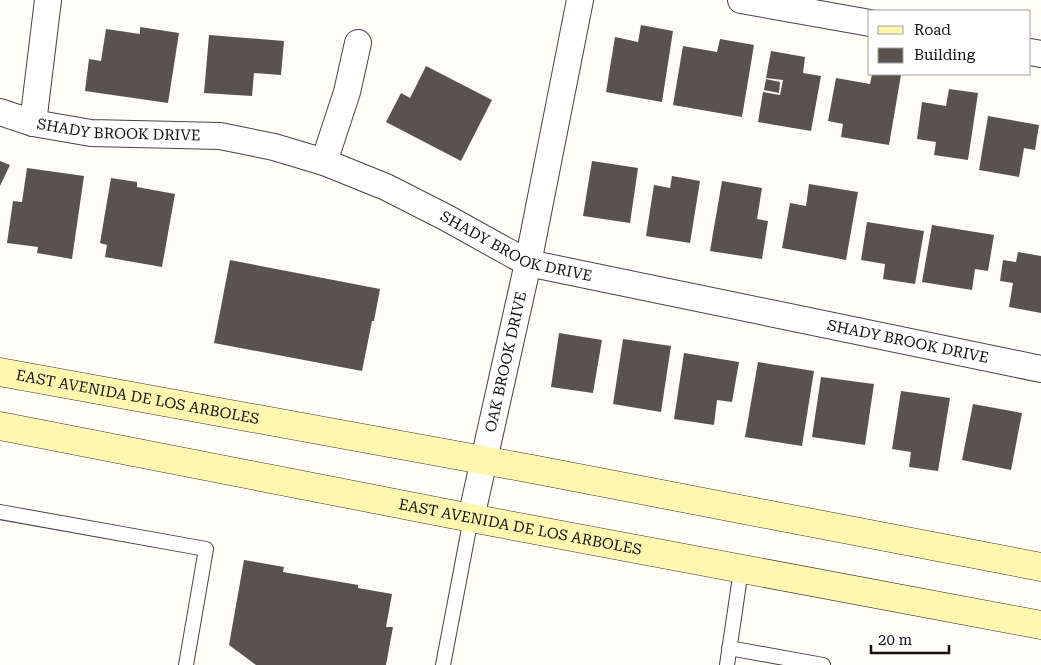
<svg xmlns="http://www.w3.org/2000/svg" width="1041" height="665" viewBox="0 0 1041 665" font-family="'Roboto Serif',serif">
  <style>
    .building { fill: #5a524d }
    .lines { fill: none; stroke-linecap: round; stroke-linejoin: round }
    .lane-casing { stroke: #444; stroke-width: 16 }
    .street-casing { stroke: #444; stroke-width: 28 }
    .secondary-casing { stroke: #333; stroke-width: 29 }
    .lane { stroke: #fff; stroke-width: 14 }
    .street { stroke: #fff; stroke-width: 26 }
    .secondary { stroke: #fff6b0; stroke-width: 28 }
    .labels { text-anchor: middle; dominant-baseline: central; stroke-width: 5; stroke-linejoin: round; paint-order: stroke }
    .street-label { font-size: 15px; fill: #111; stroke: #fff }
  </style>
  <rect width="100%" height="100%" fill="#fffdf5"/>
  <!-- building -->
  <path class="building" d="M641 25 673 31 662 102 606 92 615 37 638 42Z
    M140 27 179 33 168 103 85 91 89 59 101 61 106 29 140 34Z
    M209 35 284 41 281 75 254 73 252 96 204 93Z
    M720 39 754 45 742 117 673 105 683 46 717 52Z
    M771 51 805 57 803 73 821 76 811 131 758 122 763 92 780 95 783 80 766 78Z
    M426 66 492 100 461 161 386 122 401 93 410 98Z
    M872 74 901 75 889 145 841 137 843 124 828 121 836 78 870 84Z
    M766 79 780 82 779 93 764 90Z
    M949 89 978 93 968 160 934 155 936 142 917 139 922 102 946 106Z
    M988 116 1039 125 1035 150 1024 148 1019 177 979 170Z
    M0 161 10 165 0 186Z
    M592 161 638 168 630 223 583 216Z
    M27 168 84 176 72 259 37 253 38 247 7 243 13 201 22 202Z
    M672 176 700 181 690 243 646 236 654 185 670 188Z
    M111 178 137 182V187L175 194 162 267 105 257 107 245 100 243Z
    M722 181 762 188 757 219 768 221 762 259 710 251Z
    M809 184 858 192 846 260 782 248 790 203 806 206Z
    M867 222 924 231 915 284 883 279 885 264 861 260Z
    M932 225 994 235 988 271 975 269 972 290 922 282Z
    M1018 252 1041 256V313L1009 307 1013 283 1000 281 1003 260 1016 262Z
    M230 260 380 289 374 321H372L362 371 214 343Z
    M559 333 602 340 593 393 551 387Z
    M623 339 671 346 661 412 613 404Z
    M684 353 739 362 732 402 717 400 714 425 674 419Z
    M758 362 814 371 802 446 745 437Z
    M821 377 874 384 865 445 812 437Z
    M901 391 950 398 938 471 909 467 911 452 892 449Z
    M973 404 1022 413 1011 470 962 460Z
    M244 560 284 567 283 572 358 585V588L392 594 386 627H393L386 665H256L229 645Z"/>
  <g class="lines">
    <defs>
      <path id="lane" d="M0 512 206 549 186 665
        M729 648 823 665
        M443 665 471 518
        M727 665 741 570"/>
      <g id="street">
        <path d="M741 0 870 23"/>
        <path d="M1030 52 1041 54"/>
        <path id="s1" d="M0 112 33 123 91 133 220 136 274 147 324 162 386 187 445 217 528 263 1041 369"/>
        <path d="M33 123 48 0"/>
        <path d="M324 162 347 92 358 43"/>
        <path id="s2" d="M471 518 528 263 580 0"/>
      </g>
      <g id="secondary">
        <path id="s3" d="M0 372 532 469 1041 567"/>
        <path id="s4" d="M0 426 471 518 1041 625"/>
      </g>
    </defs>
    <!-- lane casing -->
    <use href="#lane" class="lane-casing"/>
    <!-- street casing -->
    <use href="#street" class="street-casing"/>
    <!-- secondary casing -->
    <use href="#secondary" class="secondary-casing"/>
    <!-- lane -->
    <use href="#lane" class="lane"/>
    <!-- street -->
    <use href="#street" class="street"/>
    <!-- secondary -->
    <use href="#secondary" class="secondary"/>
  </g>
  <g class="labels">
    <!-- street labels -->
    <g class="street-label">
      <text stroke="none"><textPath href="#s1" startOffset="121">SHADY BROOK DRIVE</textPath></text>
      <text stroke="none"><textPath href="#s1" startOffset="541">SHADY BROOK DRIVE</textPath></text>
      <text stroke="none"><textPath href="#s1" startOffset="946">SHADY BROOK DRIVE</textPath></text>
      <text stroke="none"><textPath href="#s2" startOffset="160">OAK BROOK DRIVE</textPath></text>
      <text stroke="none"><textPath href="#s3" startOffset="140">EAST AVENIDA DE LOS ARBOLES</textPath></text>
      <text stroke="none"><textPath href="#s4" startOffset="530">EAST AVENIDA DE LOS ARBOLES</textPath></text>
    </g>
  </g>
  <!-- legend -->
  <rect x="868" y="10" width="162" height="65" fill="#ffffff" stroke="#a0a0a0"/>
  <rect x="878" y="26" width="25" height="8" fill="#fff6b0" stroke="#a0a0a0"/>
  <text x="914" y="35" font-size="15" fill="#111111">Road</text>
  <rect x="878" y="48" width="25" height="15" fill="#5a524d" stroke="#a0a0a0"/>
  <text x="914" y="60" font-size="15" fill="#111111">Building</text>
  <!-- scale -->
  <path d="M871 645v8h78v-8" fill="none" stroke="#111111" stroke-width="2.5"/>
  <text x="878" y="645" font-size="15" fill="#111111" stroke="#ffffff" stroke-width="4" paint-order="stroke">20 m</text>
</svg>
